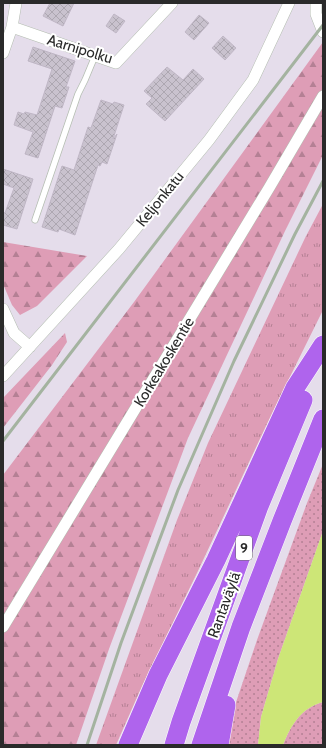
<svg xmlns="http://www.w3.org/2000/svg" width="326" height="748" viewBox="0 0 326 748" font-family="Cabin,sans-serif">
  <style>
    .grass { fill: url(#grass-tufts) }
    .forest { fill: url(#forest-firs) }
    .park { fill: url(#park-dots) }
    .water { fill: #cde677 }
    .building { fill: url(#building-cross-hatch); stroke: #c0b7c6 }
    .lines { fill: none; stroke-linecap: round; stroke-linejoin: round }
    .service-casing { stroke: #b4bdb1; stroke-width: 7 }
    .minor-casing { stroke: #b4bdb1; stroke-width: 12 }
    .trunk-casing { stroke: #fff; stroke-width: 20 }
    .service { stroke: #fff; stroke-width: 5.5 }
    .minor { stroke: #fff; stroke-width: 11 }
    .trunk { stroke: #af64ed; stroke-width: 19 }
    .rail { stroke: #a4b3a0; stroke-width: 3 }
    .labels { text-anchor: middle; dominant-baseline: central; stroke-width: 4; stroke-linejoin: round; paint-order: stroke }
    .shield { fill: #fff; stroke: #6a6a6a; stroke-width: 1 }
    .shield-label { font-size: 14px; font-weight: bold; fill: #2a2a2a }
    .street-label { font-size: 15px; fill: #2a2a2a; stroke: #fff }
  </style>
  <defs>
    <pattern id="grass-tufts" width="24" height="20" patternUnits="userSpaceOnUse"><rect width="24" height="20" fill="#de9db6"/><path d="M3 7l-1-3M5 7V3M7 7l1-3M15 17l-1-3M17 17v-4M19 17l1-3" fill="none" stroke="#b48094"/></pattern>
    <pattern id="forest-firs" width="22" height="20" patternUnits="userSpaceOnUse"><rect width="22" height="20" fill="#de9db6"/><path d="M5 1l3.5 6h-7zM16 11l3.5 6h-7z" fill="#b48094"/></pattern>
    <pattern id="park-dots" width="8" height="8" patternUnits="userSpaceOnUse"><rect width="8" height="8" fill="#de9db6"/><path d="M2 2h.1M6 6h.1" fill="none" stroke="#b48094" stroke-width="1.8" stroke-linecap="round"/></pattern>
    <pattern id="building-cross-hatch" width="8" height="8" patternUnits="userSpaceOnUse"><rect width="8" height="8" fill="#c9c2ce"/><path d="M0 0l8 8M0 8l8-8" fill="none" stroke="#ada7b1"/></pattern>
  </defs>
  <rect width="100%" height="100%" fill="#e5ddeb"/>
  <!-- grass -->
  <path class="grass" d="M323 204V310L274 409 197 573 142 686 116 745H96L177 520 208 443 305 238Z"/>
  <!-- forest -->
  <path class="forest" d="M323 42V155L285 231 188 438 109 649 76 745H3V475L134 302Z
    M3 242 87 256 37 306 20 315 12 305 3 284Z
    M65 333 67 342 52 365 3 428V398Z"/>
  <!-- park -->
  <path class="park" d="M323 464V531L278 659 261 717 258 745H226L230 720 257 640 307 503Z
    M323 702V745H283C291 725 301 708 323 702Z"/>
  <!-- water -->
  <path class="water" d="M323 531V702C301 708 291 725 283 745H258L261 717 278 659Z"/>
  <!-- building -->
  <path class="building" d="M50 3H74L63 26 43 16Z
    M114 14 125 21 116 33 106 26Z
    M199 15 209 23 194 40 185 32Z
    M223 36 236 48 225 60 212 48Z
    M33 47 75 61 66 87H69L62 108 55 106 38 158 25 154 33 132 14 125 18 112 24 114 25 112 37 115 52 69 28 61Z
    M167 67 183 80 193 69 204 79 165 121 146 104 152 98 144 91Z
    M101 100 113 104 114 102 124 105 113 139 117 134 107 164 102 162 100 166 98 165 75 235 59 229 58 232 42 227 62 166 74 170 88 127 91 128Z
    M3 169 33 179 17 229 3 225V212L5 213 14 188 3 184Z"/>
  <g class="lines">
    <defs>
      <path id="service" d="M35 220 78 94 85 80 95 56"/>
      <path id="minor" d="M316 3V14L323 32
        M12 27 116 63 172 3
        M3 53 12 27 16 3
        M3 309 14 333 30 347
        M3 376 119 249 209 140 253 80 289 3
        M3 627 269 188 323 96"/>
      <path id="trunk" d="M128 745 158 675 216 560 295 388 323 345
        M174 745 181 722 259 506 303 400
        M201 745 241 627 282 521 323 419
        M219 745 226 705"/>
    </defs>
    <!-- service casing -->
    <use href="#service" class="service-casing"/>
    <!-- minor casing -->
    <use href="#minor" class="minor-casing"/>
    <!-- trunk casing -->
    <use href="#trunk" class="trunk-casing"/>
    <!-- service -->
    <use href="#service" class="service"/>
    <!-- minor -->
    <use href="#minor" class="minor"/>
    <!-- trunk -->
    <use href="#trunk" class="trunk"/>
    <!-- rail -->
    <path class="rail" d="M3 441 323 25
      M87 745 121 643 178 490 234 361 295 234 323 181"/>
  </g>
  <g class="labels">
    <!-- shield labels -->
    <rect class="shield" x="236" y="536" width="16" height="24" rx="3"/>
    <g class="shield-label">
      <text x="244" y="548">9</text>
    </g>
    <!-- street labels -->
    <g class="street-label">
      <text transform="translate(80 49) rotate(17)">Aarnipolku</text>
      <text transform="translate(160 199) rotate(-51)">Keljonkatu</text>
      <text transform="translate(164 362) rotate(-59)">Korkeakoskentie</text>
      <text transform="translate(224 605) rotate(-70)">Rantaväylä</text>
    </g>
  </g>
  <!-- border -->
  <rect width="326" height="748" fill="none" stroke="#2a2a2a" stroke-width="8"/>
</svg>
